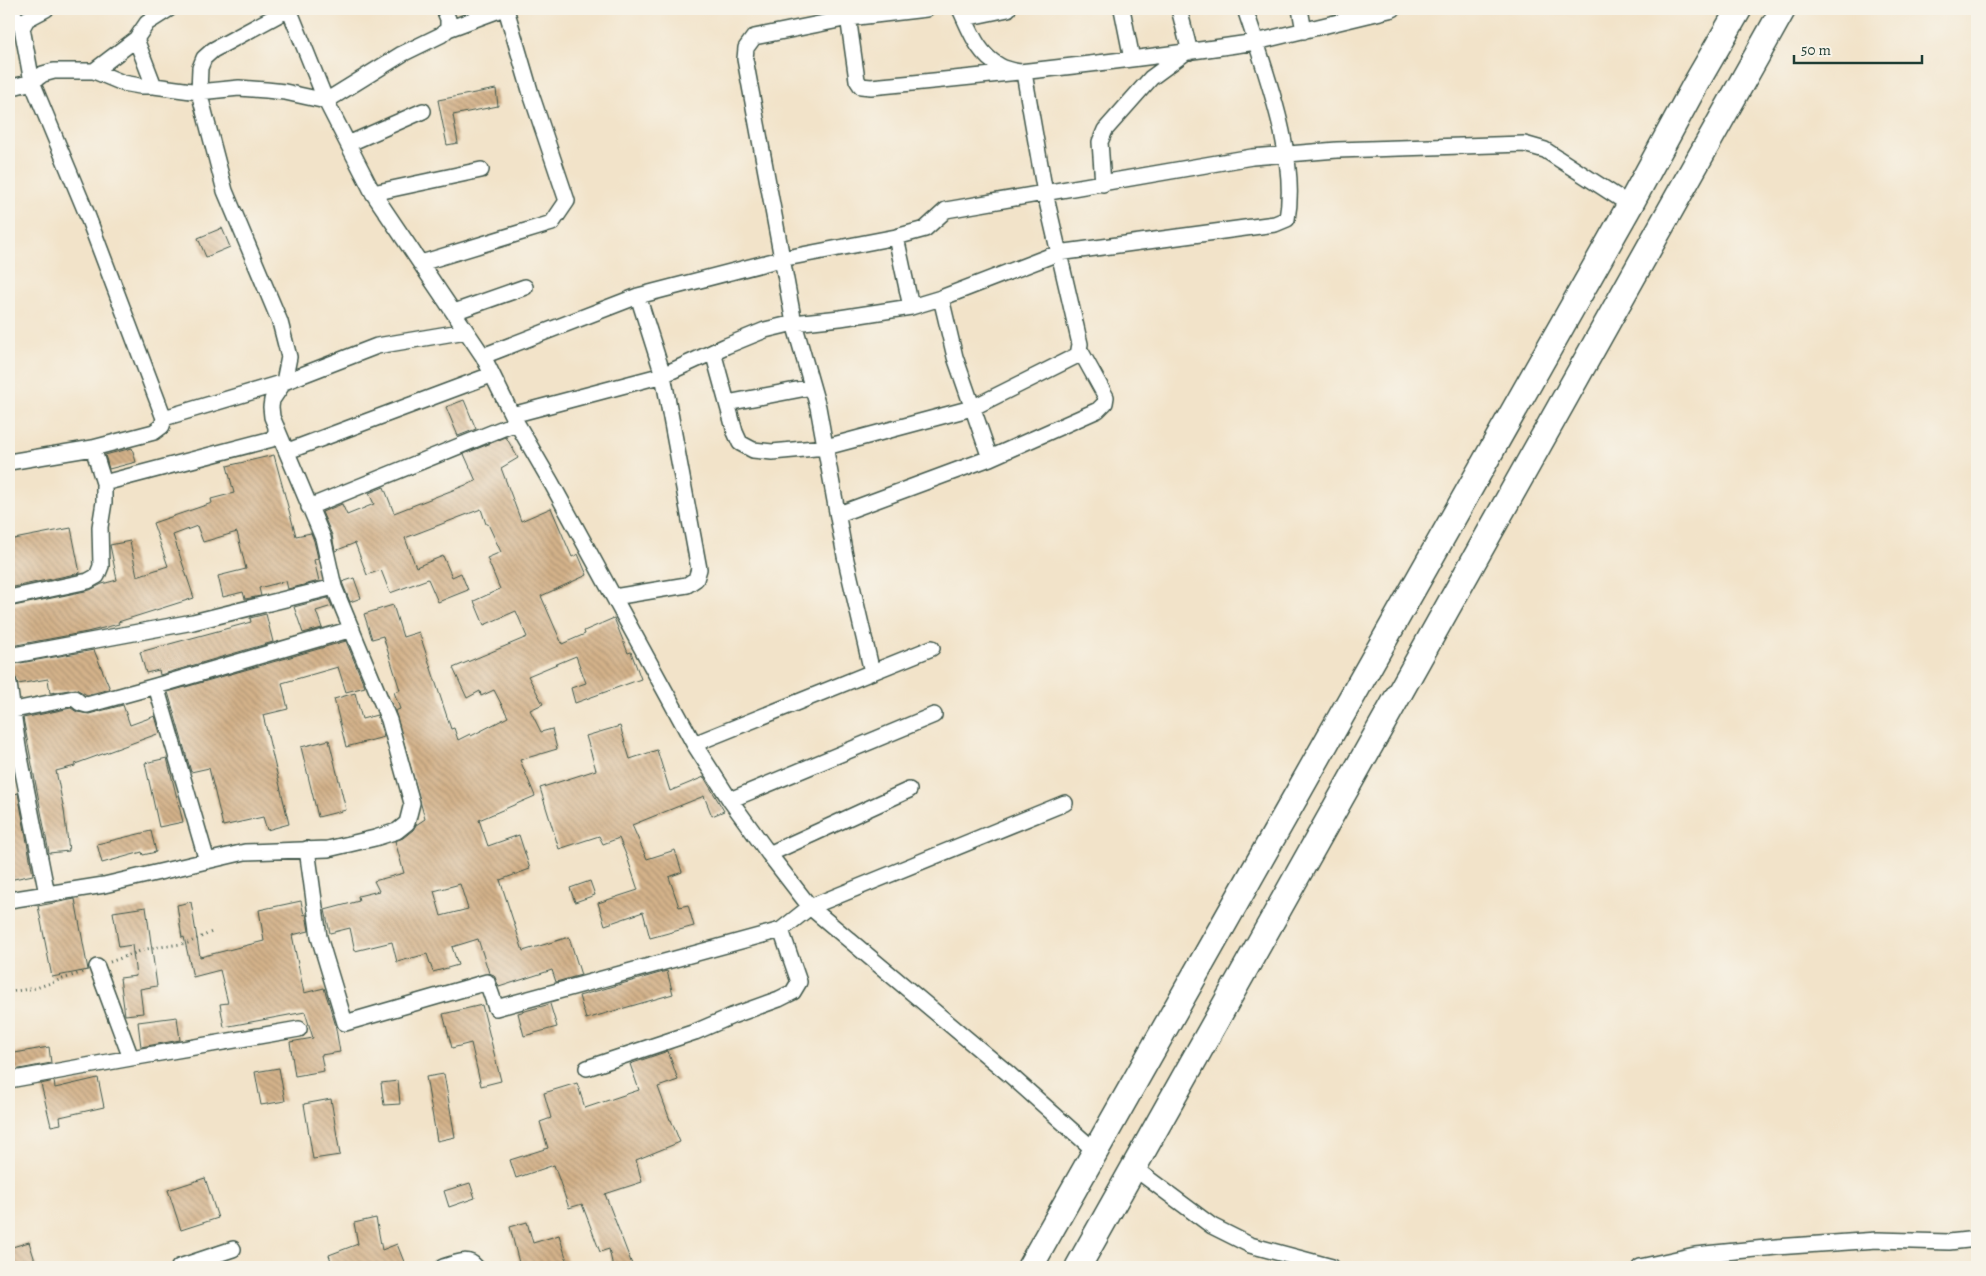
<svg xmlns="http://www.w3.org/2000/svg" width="1986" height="1276" viewBox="0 0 1986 1276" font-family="Alegreya,serif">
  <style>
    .building { fill: url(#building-back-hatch); fill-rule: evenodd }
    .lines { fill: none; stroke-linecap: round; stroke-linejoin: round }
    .street-casing { stroke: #3f564a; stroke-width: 18 }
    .primary-casing { stroke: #3f564a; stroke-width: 28 }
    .path { stroke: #3f564a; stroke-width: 3; stroke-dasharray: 1 4; stroke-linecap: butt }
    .street { stroke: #fff; stroke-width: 15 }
    .primary { stroke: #fff; stroke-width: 25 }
  </style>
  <defs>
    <pattern id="building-back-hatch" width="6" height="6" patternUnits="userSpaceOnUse" patternTransform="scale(1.25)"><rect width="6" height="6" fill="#d4b28a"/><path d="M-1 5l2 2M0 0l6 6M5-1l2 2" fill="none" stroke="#ab9272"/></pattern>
  </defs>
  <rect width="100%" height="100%" fill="#f7f3e8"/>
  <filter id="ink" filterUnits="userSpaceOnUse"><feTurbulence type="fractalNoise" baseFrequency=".02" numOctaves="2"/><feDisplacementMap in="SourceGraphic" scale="10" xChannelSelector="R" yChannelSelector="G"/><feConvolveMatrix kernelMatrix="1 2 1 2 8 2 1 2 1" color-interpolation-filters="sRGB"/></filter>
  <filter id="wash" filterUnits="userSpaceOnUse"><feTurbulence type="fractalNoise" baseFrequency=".0096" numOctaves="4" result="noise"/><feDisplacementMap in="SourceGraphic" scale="20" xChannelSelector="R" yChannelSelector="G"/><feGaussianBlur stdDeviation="1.12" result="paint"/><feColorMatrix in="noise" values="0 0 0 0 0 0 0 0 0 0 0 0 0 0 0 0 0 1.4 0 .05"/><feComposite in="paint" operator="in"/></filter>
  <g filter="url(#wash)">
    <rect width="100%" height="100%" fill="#f2e3c9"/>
    <g id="blocks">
      <!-- building -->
      <path class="building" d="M496 89 498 106 453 115 458 143 447 145 438 100Z
        M222 228 230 247 206 257 198 238Z
        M464 400 476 429 458 436 446 407Z
        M506 437 518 458 501 468 521 521 551 508 572 557 578 554 587 575 541 596 562 644 585 634 584 631 614 618 628 653 631 652 641 679 575 703 571 688 586 683 576 656 528 676 543 704 530 710 541 732 552 729 557 749 520 760 535 796 479 820 488 846 519 835 530 869 500 880 523 951 569 937 581 975 556 982 552 970 499 987 494 975 489 973 478 939 452 947 458 965 433 972 427 954 397 962 392 942 355 951 350 928 330 933 325 910 359 901 358 896 379 891 374 881 404 873 395 841 403 838 413 830 416 825 425 819 395 711 400 709 394 692 400 690 383 636 372 639 364 614 393 605 403 637 419 632 451 729 454 728 458 740 470 734 471 736 508 717 494 690 481 696 480 691 467 698 453 668 527 637 516 611 484 625 474 601 500 589 487 558 501 552 488 524H486L481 509 405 538 416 567 443 556 452 577 461 573 468 590 438 602 428 579 390 593 381 570 367 575 355 543 335 551 332 535 322 512 342 504 347 515 374 504 369 493 384 487 394 513 476 481 464 454ZM460 884 468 909 441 916 434 891Z
        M132 448 136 462 109 469 105 455Z
        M274 455 296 536 311 533 314 541 318 558 314 560 319 581 288 589 286 581 259 588 261 596 245 599 243 592 223 597 218 576 246 569 237 532 203 542 197 526 173 535 194 598 118 622 119 624 87 632 11 646 9 634V607L90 590 102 584 117 580 110 545 130 541 137 576 168 566 153 523 212 503 211 499 234 493 227 466Z
        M71 528 80 573 9 588V540Z
        M354 578 361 598 350 602 342 582Z
        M328 598 332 606 316 611 322 628 303 633 294 607Z
        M266 614 273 642 160 675 159 670 146 673 140 652 251 622 250 618Z
        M346 641 365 687 346 692 338 667 282 683 288 709 263 715 289 824 267 830 263 817 223 826 209 768 191 772 168 692Z
        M94 650 110 689 87 695 76 689 50 693 48 679 18 684 16 678 11 675 9 665Z
        M355 693 362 719 377 715 384 737 346 747 334 699Z
        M123 705 130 725 155 716 160 733 75 764V766L56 771 64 810 69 851 49 853 23 718 71 708 77 712 89 714Z
        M620 726 630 759 657 750 670 791 704 777 724 811 712 816 704 796 632 825 647 859 675 850 682 872 669 877 679 907 688 905 694 926 650 938 643 912 605 925 598 903 638 890 627 857 619 838 603 844 599 836 559 849 540 788 596 770 586 736Z
        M329 740 346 810 318 817 301 747Z
        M167 758 183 822 159 827 145 763Z
        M18 793 33 875 9 880V796Z
        M151 831 156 852 143 855 142 852 102 863 97 844Z
        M590 881 595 895 575 902 570 888Z
        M75 899 88 970 52 977 38 906Z
        M301 901 304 915 306 914 309 931 292 935 304 993 324 988 335 1023 340 1052 321 1055 324 1071 295 1076 290 1042 313 1038 305 1012 224 1027 220 1004 228 1003 220 970 193 977 184 937 182 938 177 905 191 902 200 957 264 941 259 910Z
        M146 907 157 986 140 989 143 1013 125 1015 120 978 136 976 132 945 119 947 113 912Z
        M667 971 673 994 586 1019 579 996Z
        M550 1004 557 1027 524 1036 518 1013Z
        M482 1005 501 1081 481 1086 471 1043 452 1048 443 1014Z
        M177 1017 180 1040 141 1047 138 1022Z
        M49 1047 51 1063 9 1071V1054Z
        M668 1051 678 1080 658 1087 670 1120H671L680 1142 636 1160 642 1182 605 1194 633 1267H613L609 1249 600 1252 582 1204 569 1208 554 1165 516 1178 510 1160 548 1148 540 1122 551 1118 544 1093 577 1083 585 1108 639 1090 630 1064Z
        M279 1068 285 1101 261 1105 255 1072Z
        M444 1074 455 1137 437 1141 426 1077Z
        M98 1078 104 1107 60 1117 61 1124 51 1126 41 1084 54 1081 55 1088Z
        M398 1081 400 1104 384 1105 381 1083Z
        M331 1099 340 1155 313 1159 304 1104Z
        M205 1178 218 1218 181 1230 168 1190Z
        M470 1183 475 1198 449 1207 444 1191Z
        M376 1218 382 1250 397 1244 406 1267H333L329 1255 358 1244 354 1223Z
        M527 1222 533 1243 559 1235 568 1264 557 1267H520L510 1227Z
        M29 1242 37 1267H9V1248Z"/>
    </g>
  </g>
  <g filter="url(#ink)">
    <use href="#blocks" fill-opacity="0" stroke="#3f564a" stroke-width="1"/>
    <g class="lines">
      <defs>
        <path id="street" d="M10 9 22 28
          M289 9 326 101 373 193 483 356 512 415 552 484 694 744 730 800 769 854 810 907 1010 1075 1095 1151
          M1122 9 1132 59
          M1179 9 1190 52
          M1245 9 1256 42 1393 9
          M1300 9 1304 31
          M965 18 1008 9
          M448 29 502 9
          M136 39 154 86
          M94 71 136 39 147 23 169 9
          M9 88 32 82 43 74 54 71H94L123 83 140 86H154L199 92 239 88 266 90 285 92 326 101 402 54 441 35 448 29V19L444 9
          M348 144 423 111
          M1103 184 1100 142 1105 130 1151 78 1185 53
          M373 193 481 170
          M896 237 911 307
          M421 263 552 223 567 201 531 94 506 9
          M941 298 955 357 990 458
          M454 312 525 287
          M713 352 735 432 740 443 753 450 772 452 826 447 972 408 1078 355 1080 344 1045 193 1024 73C1016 71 1007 70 1000 66 978 55 970 30 960 9
          M483 356 638 296 781 259 896 237 925 229 946 210 1252 157 1337 150 1524 144 1545 150 1630 205
          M727 403 812 387
          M512 415 663 375 726 346 765 330 794 323 840 318 911 307 941 298 1058 253 1275 224 1287 219C1297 166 1273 94 1256 42 1128 61 1000 75 871 87L861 86 857 80 847 9
          M164 418 284 382 377 346 466 331
          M288 451 491 375
          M9 462 93 448 154 432 162 426 164 418 86 212 32 82 22 28 27 19 46 9
          M104 483 272 439 276 433V426
          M309 507 516 423
          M839 514 990 458 1098 410 1105 403 1106 397 1080 350
          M614 597 687 585 696 579 699 569 663 375 638 296
          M9 598 88 581 97 576 101 566 100 527 104 502V483L93 448
          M9 656 193 622 334 587
          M872 672 845 556 818 407 794 323 745 59 746 48 754 37 849 18 926 9
          M9 684 18 747 47 894
          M9 711 74 698 80 703 87 705 156 686
          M694 744 932 648
          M730 800 934 715
          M307 849 319 937 345 1023 487 982 496 1008 781 930 810 907 1065 803
          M769 854 909 790
          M207 861 156 686 352 629
          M9 900 104 885 245 852 328 849 375 838 397 831 407 823 412 803 389 720 334 587 323 538 272 417 271 407 272 400 284 382 289 357 280 322 225 191 199 92 200 68 204 58 213 50 289 9
          M131 1058 299 1029
          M587 1068 695 1032 732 1016 779 999 793 992 799 982 781 930
          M9 1080 131 1058 97 967
          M1134 1168 1212 1226 1250 1245 1332 1267
          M179 1267 233 1249
          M443 1267C455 1264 467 1256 476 1267
          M1640 1267 1695 1255 1776 1247 1877 1240 1949 1242 1977 1239"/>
        <path id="primary" d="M1030 1267 1630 205 1695 85 1739 9
          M1078 1267 1783 9"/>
      </defs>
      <!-- street casing -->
      <use href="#street" class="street-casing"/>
      <!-- primary casing -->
      <use href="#primary" class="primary-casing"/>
      <!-- path -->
      <path class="path" d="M110 962 146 949 188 943 214 931
        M9 992 36 988 83 972"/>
      <!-- street -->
      <use href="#street" class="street"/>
      <!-- primary -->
      <use href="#primary" class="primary"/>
    </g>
  </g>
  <!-- margin -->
  <rect width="1986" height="1276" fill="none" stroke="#f7f3e8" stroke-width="30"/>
  <!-- scale -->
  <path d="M1794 55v8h128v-8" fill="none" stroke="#1f3d34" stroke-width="2.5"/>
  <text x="1801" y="55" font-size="15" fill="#1f3d34" stroke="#f7f3e8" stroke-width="4" paint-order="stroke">50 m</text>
</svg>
